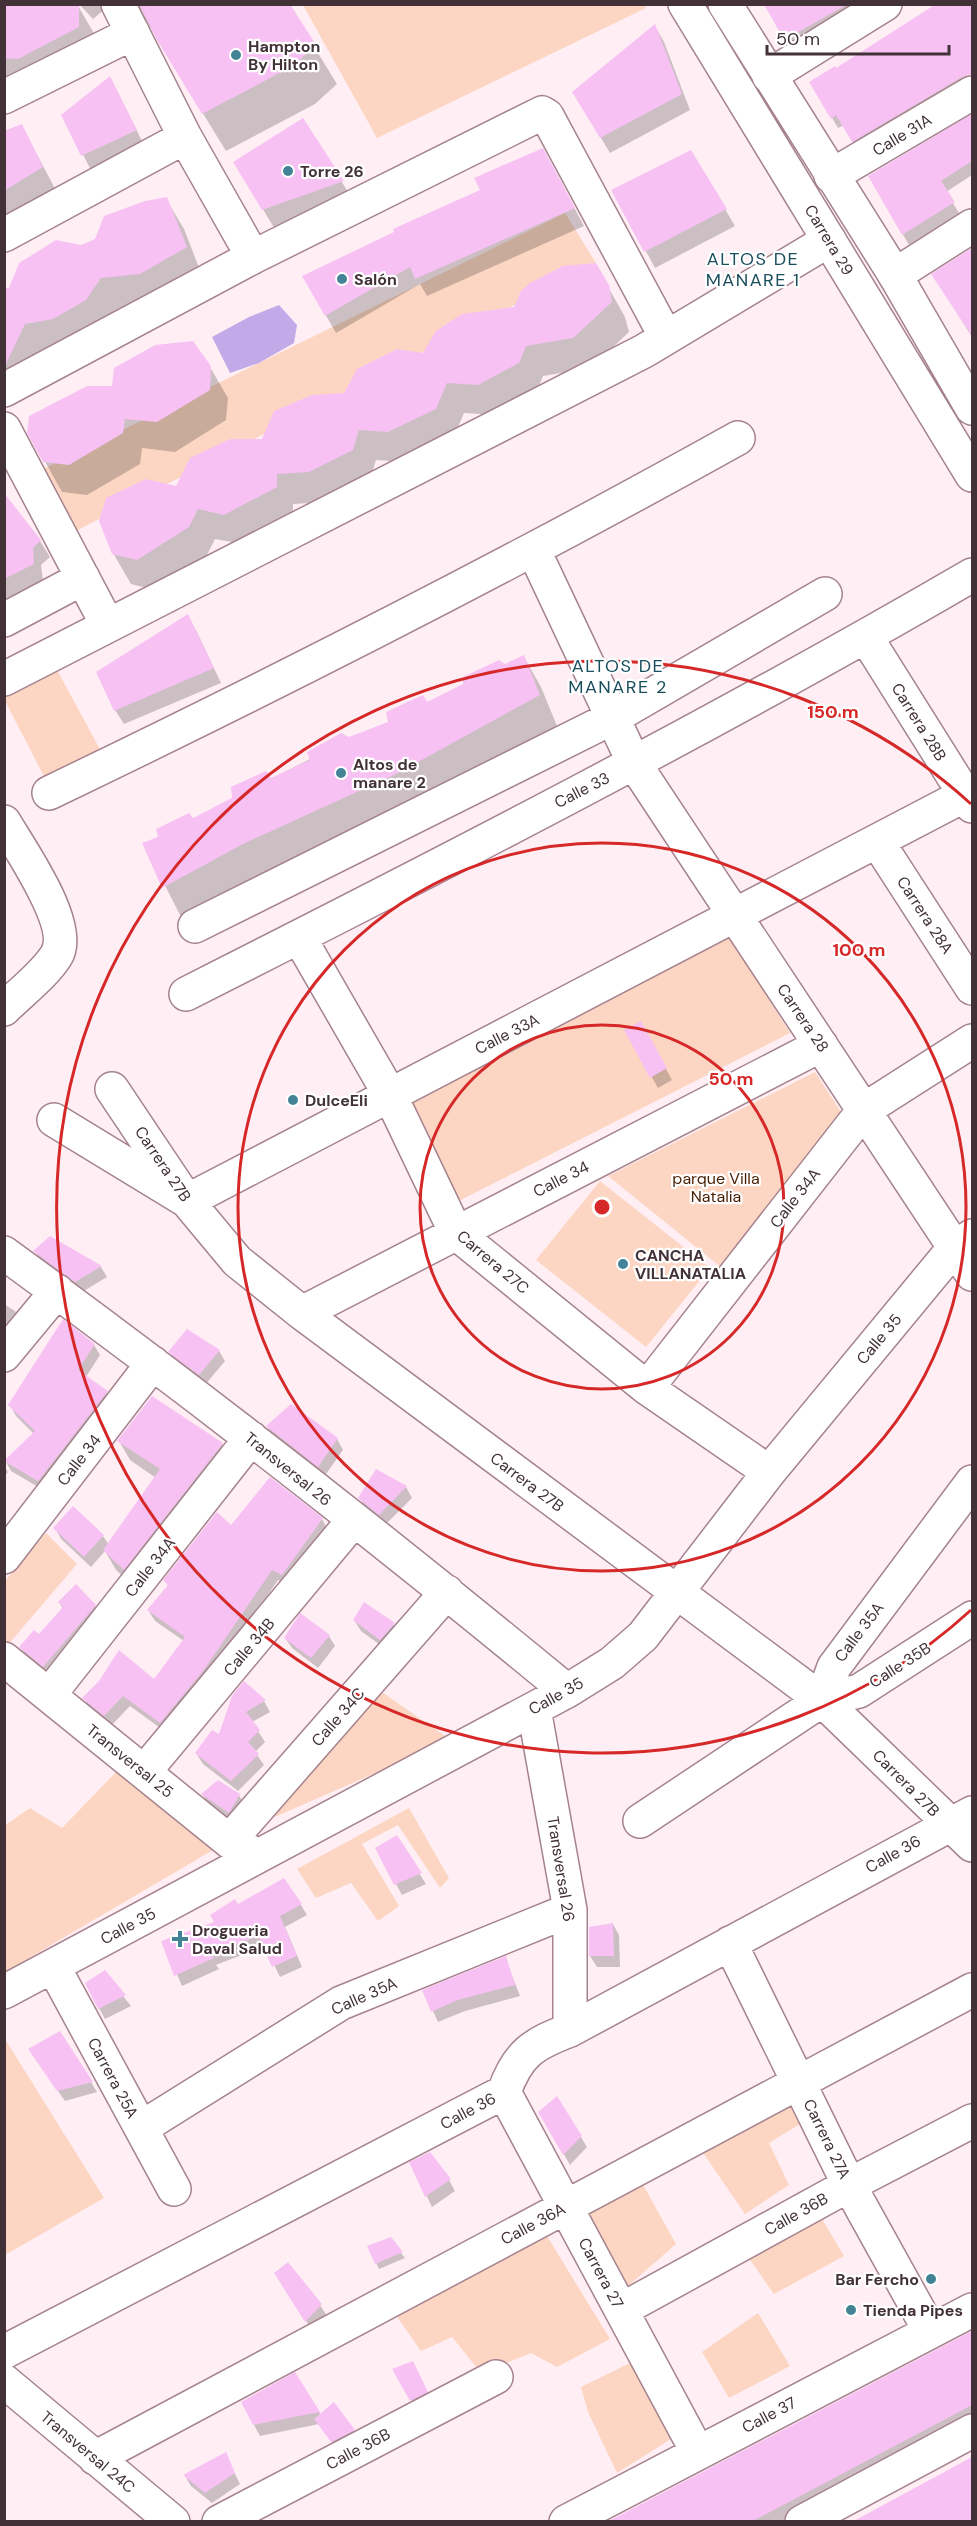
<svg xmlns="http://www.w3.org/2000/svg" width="977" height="2526" viewBox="0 0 977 2526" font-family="'DM Sans',sans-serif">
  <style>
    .green { fill: #fcd6c2 }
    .water { fill: #c2aae9 }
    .shadow { fill: #0003 }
    .building { fill: #f7c1f4 }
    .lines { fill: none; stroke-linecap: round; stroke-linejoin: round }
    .minor-casing { stroke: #a5828e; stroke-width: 36 }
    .major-casing { stroke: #a5828e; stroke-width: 36 }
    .minor { stroke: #fff; stroke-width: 33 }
    .major { stroke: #fff; stroke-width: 33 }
    .ring { fill: none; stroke: #d62828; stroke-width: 3 }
    .poi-dot { fill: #428396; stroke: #fff; stroke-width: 2 }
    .labels { text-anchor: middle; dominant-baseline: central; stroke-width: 4.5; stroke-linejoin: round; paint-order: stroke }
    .poi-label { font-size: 16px; font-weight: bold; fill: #423238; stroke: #fff; text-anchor: start }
    .street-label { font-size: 16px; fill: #423238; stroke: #fff }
    .park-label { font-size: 16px; fill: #471e03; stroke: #fff }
    .neighbourhood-label { font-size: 18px; letter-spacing: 1.5px; fill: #194e5d; stroke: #fff }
    .centre { fill: #d62828; stroke: #fff; stroke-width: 3 }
    .ring-label { font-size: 18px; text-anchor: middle; font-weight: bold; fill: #d62828; stroke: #fff; stroke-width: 4.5; stroke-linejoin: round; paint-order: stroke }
  </style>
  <rect width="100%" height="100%" fill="#ffeff4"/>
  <!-- green -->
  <path class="green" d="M645 5 646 8 377 138 303 5Z
    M565 213 596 263 74 532 39 471Z
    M56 668 102 753 47 782 5 701 4 690Z
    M716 916 790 1033 449 1206 391 1099Z
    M815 1072 843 1115 727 1272 608 1176Z
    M600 1181 710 1268 646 1347 536 1260Z
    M46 1533 77 1564 6 1647 4 1582Z
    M376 1688 451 1740 245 1830Z
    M117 1771 213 1850 5 1972 4 1826 30 1808 62 1828Z
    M409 1808 449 1878 440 1888 398 1825 362 1844 399 1906 378 1921 351 1883 316 1898 297 1869Z
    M5 2039 104 2198 5 2255H4Z
    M790 2086 800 2124 769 2143 789 2185 745 2214 693 2138Z
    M637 2174 676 2244 627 2287 574 2211Z
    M815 2207 844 2256 774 2294 745 2253Z
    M547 2236 610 2339 557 2367 531 2353 481 2373 452 2337 421 2351 395 2314Z
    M758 2313 790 2366 729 2398 702 2352Z
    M630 2363 671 2439 617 2473 588 2412 581 2387Z"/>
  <!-- water -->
  <path class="water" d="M279 305 297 325 294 343 259 363 230 373 212 337 249 317Z"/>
  <!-- shadow -->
  <path class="shadow" d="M4 4H77L96 37 4 104Z
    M79 4H111L93 19Z
    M136 4H288L337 84 315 104 226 151Z
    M764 4H852L843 9 849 19 792 51Z
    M971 4 972 57 960 65 972 84 859 152 844 125 838 128 811 82Z
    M655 26 664 42 690 110 610 153 574 93Z
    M119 95 145 147 92 172 63 116Z
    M972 116V175L946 192 959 213 909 245 870 176Z
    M303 120 360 211 281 239 253 193Z
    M22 126 60 198 4 228V132Z
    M691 152 735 226 655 268 613 190Z
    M553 168 584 226 427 296 420 284 336 333 304 277Z
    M166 199 184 229 203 278 157 304 119 308 103 330 4 388V289L10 290Z
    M972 250V337L933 275Z
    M595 264 625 317 629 332 591 368 543 376 536 394 496 415 464 413 453 439 406 462 376 460 370 480 327 502 293 504V518L242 544 215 539 206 557 154 590 131 584 113 553 176 487 345 395 515 309Z
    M210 367 228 398 226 420 175 452 142 448 140 464 87 495 62 492 29 433 113 387Z
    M4 504 40 541 50 557 41 565 43 581 4 600Z
    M196 630 221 683 124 724 115 710Z
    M524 657 541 687 557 726 413 804 260 874 181 917 144 844 349 739 390 723Z
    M641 1023 672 1080 658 1088 626 1031Z
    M50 1238 101 1267 107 1277 82 1292 41 1262 35 1251Z
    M4 1304 15 1311 21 1322 4 1343Z
    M94 1345 100 1355 86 1377 106 1392 112 1403 45 1491 11 1471 5 1460 34 1434 16 1416 10 1405Z
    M219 1351 225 1361 205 1385 176 1362 170 1352Z
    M267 1426 337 1439 343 1450 324 1477 274 1437Z
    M119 1441 222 1444 233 1464 135 1588 116 1570 105 1551 91 1567 61 1539 55 1528 103 1536 109 1545 156 1478 130 1460Z
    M4 1466 8 1472 4 1477Z
    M406 1487 412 1498 385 1525 366 1509 360 1498Z
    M322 1519 328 1530 288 1585 278 1580 209 1682 167 1733 130 1706 111 1726 90 1709 84 1698 154 1682 184 1641 155 1621 148 1610 168 1586 165 1580 231 1527Z
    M59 1602 95 1606 101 1617 50 1677 28 1658 21 1648 39 1635 63 1609Z
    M354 1620 393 1624 400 1635 387 1650 361 1631Z
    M329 1636 335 1646 318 1668 292 1648 285 1638Z
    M245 1683 264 1701 270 1712 252 1722 265 1742 255 1752 264 1765 238 1791 203 1764 196 1753 220 1737Z
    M203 1795H239L245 1806 235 1822 209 1805Z
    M396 1837 426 1884 402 1895 377 1849Z
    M301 1905 307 1915 285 1927 302 1967 280 1977 265 1946 216 1965 219 1969 182 1986 163 1942 216 1923 237 1906Z
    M613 1924 619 1935 620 1967H597L590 1956V1929Z
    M505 1958 520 1996 465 2011 438 2022 424 1991Z
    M104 1972 131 2006 105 2019 99 2008Z
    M36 2060 91 2082 97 2092 65 2101Z
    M540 2112 581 2137 587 2147 570 2165Z
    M411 2163 449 2180 455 2191 432 2207Z
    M390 2239 405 2258 379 2269 369 2247Z
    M283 2284 320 2305 327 2316 313 2332Z
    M972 2333V2444L824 2522H611Z
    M394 2370 418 2374 433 2403 418 2411Z
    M295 2374 321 2415 353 2431 360 2441 339 2452 319 2424 260 2436 254 2425Z
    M225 2454 240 2484 212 2503 191 2486 185 2476Z
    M972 2460V2522H856Z"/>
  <!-- building -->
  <path class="building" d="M4 4H79V27L18 59 4 58Z
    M139 4H290L316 45 293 66 202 114 157 40Z
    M764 4H848L784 40Z
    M936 4H972V74L962 77 852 142 836 115 831 119 809 82 835 66 836 68Z
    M655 24 682 94 600 138 572 92Z
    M110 76 137 130 81 156 61 115Z
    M972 114V161L941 181 955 202 902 235 868 176Z
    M303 118 344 181 262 210 233 162Z
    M22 124 43 167 4 191V131Z
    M543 148 575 208 415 279 410 267 325 316 302 276 394 232 393 229 480 190 474 178Z
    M691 150 727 209 644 252 611 190Z
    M167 197 187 247 140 274 101 278 86 300 53 319 25 324 4 368V288H9L19 263 56 240 81 245 95 239 104 216 145 201Z
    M972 248V336L931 274Z
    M596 263 609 285 612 302 573 338 526 346 519 363 478 385 447 383 436 409 388 432 359 430 353 450 309 472 277 474V487L224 515 198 509 189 527 137 560 112 554 99 521 106 498 146 479 176 486 190 458 230 439H262L274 411 312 395 344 393 357 369 397 349 423 353 436 331 462 314 514 307 521 291 530 283 563 266Z
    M193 341 211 366 210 390 157 422 125 419 123 433 69 465 43 462 27 433 29 416 87 386H112L114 368 155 345Z
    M4 493 41 540 33 548 34 564 4 579Z
    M188 614 214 668 114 711 96 672Z
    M524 655 540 695 396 774 243 844 162 888 142 843 158 837 156 829 189 813 193 818 232 798 231 787 266 771 271 778 310 760 307 752 341 733 349 737 388 722 386 712 423 695 427 702 463 684V677L499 660 505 664Z
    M641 1021 667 1068 650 1078 624 1030Z
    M50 1236 102 1266 75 1282 33 1251Z
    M63 1319 95 1344 78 1370 108 1391 38 1481 4 1461 35 1431 8 1405Z
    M187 1329 220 1350 199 1375 168 1352Z
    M152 1396 223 1443 124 1570 103 1550 160 1469 117 1441Z
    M291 1404 338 1438 318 1467 266 1426Z
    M376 1469 407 1486 379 1515 358 1498Z
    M270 1477 323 1518 282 1575 272 1570 203 1671 160 1723 123 1696 104 1716 82 1698 99 1681 119 1650 154 1679 185 1637 147 1610 168 1585 163 1580 217 1512 231 1525Z
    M73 1506 104 1535 84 1557 53 1528Z
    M76 1584 96 1605 43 1667 19 1647 34 1630 39 1634 63 1607 58 1602Z
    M364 1602 395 1623 380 1640 353 1620Z
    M300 1613 330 1635 311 1658 284 1638Z
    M244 1681 266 1700 246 1712 260 1730 248 1742 259 1754 231 1781 195 1753 212 1730 219 1734 232 1696Z
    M218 1780 240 1794 229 1813 201 1794Z
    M397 1835 422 1873 394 1885 375 1848Z
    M284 1878 302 1904 280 1916 297 1956 272 1967 258 1936 211 1954 214 1958 174 1976 161 1941 214 1922 210 1915 235 1899 238 1904Z
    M613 1923 614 1956H589V1927Z
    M506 1956 515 1985 458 2000 431 2012 422 1990Z
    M105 1970 126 1995 98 2009 85 1983Z
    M60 2031 93 2082 57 2091 28 2049Z
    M557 2096 582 2136 563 2155 538 2112Z
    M430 2152 451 2179 425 2197 409 2162Z
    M391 2237 403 2252 375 2264 367 2246Z
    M288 2262 322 2304 305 2322 274 2273Z
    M972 2331V2405L751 2522H607Z
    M413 2361 428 2392 410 2401 392 2369Z
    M295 2372 320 2412 253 2425 241 2402Z
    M334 2402 355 2430 331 2442 314 2419Z
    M226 2452 235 2473 205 2493 183 2475Z
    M972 2457V2522H852Z"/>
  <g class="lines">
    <defs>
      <path id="minor" d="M118 4 185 137 253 257
        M769 76 885 4
        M4 97 133 33
        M831 176 972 93
        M4 235 185 137
        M895 275 972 226
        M4 390 253 257 542 113 547 116 666 337
        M4 429 107 624
        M534 551 634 763 972 1274
        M4 620 83 578
        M866 637 972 806
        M4 679 644 351 829 240
        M49 793C282 681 512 564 738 438
        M4 822C20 849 75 927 56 956 44 975 21 992 4 1009
        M877 841 972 988
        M195 926 614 717 825 594
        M299 937 390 1095 456 1233 647 1388 769 1472
        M186 994C451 860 716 724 972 575
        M112 1089 187 1201 237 1261 302 1313 822 1700 972 1845
        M54 1120 187 1201 965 795
        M4 1253C196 1393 384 1540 567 1691
        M302 1313 821 1045
        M4 1355 57 1291
        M647 1388 864 1110 972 1041
        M4 1557 153 1363
        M4 1659 229 1841 249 1851
        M49 1695 251 1438
        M822 1700 859 1691 972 1618
        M534 1709 570 1910V2030
        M144 1772 353 1521
        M640 1821 822 1700 834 1667 972 1482
        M229 1841 447 1592
        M730 1943 849 2185 930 2331
        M53 1966 174 2189
        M4 1992 567 1691 612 1663 643 1636 769 1472 955 1247 972 1236
        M504 2092 698 2453
        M141 2128 341 2003 570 1910
        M621 2310 849 2185 972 2121
        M4 2352 504 2092C518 2053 533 2044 570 2030L972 1813
        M4 2381 173 2522
        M95 2458 972 1990
        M219 2522 496 2377
        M566 2522 972 2310
        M802 2522 972 2431"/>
      <path id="major" d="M685 4 972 475
        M725 4 895 275 972 408"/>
    </defs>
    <!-- minor casing -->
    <use href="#minor" class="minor-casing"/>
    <!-- major casing -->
    <use href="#major" class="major-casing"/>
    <!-- minor -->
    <use href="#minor" class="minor"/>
    <!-- major -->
    <use href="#major" class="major"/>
  </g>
  <!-- distance rings -->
  <g class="ring">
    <circle cx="602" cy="1207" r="182"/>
    <circle cx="602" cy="1207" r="364"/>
    <path d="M971 1610A546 546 0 1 1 971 804"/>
  </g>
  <!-- markers -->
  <g class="poi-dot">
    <circle cx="236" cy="55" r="6"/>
    <circle cx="288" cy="171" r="6"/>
    <circle cx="342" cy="279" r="6"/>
    <circle cx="341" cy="773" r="6"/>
    <circle cx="293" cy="1100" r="6"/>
    <circle cx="623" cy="1264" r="6"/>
    <path d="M177 1930h6v6h6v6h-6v6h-6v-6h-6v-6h6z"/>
    <circle cx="931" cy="2279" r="6"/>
    <circle cx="851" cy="2310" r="6"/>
  </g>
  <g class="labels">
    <!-- poi labels -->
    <g class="poi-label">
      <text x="248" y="46">Hampton<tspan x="248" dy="18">By Hilton</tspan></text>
      <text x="300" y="171">Torre 26</text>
      <text x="354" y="279">Salón</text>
      <text x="353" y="764">Altos de<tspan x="353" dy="18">manare 2</tspan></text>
      <text x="305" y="1100">DulceEli</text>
      <text x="635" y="1255">CANCHA<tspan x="635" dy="18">VILLANATALIA</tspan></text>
      <text x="192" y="1930">Drogueria<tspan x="192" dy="18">Daval Salud</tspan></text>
      <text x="919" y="2279" text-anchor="end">Bar Fercho</text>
      <text x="863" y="2310">Tienda Pipes</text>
    </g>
    <!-- street labels -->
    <g class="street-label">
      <text transform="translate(902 135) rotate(-31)">Calle 31A</text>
      <text transform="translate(829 240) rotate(59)">Carrera 29</text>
      <text transform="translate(919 722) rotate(58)">Carrera 28B</text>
      <text transform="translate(582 790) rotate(-27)">Calle 33</text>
      <text transform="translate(925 915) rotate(57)">Carrera 28A</text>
      <text transform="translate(803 1018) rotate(56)">Carrera 28</text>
      <text transform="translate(507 1034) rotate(-27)">Calle 33A</text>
      <text transform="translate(163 1164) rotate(56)">Carrera 27B</text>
      <text transform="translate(561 1179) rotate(-27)">Calle 34</text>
      <text transform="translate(795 1198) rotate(-52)">Calle 34A</text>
      <text transform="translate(493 1262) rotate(40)">Carrera 27C</text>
      <text transform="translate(879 1339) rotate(-50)">Calle 35</text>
      <text transform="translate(79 1460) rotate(-52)">Calle 34</text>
      <text transform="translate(288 1469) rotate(39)">Transversal 26</text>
      <text transform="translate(527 1482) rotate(37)">Carrera 27B</text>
      <text transform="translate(150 1567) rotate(-52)">Calle 34A</text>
      <text transform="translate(859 1632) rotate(-53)">Calle 35A</text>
      <text transform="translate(249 1647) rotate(-50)">Calle 34B</text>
      <text transform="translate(900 1665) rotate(-33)">Calle 35B</text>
      <text transform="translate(556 1696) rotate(-29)">Calle 35</text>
      <text transform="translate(338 1717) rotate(-49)">Calle 34C</text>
      <text transform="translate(130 1761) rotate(39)">Transversal 25</text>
      <text transform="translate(906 1783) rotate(45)">Carrera 27B</text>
      <text transform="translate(893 1854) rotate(-29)">Calle 36</text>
      <text transform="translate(561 1869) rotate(81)">Transversal 26</text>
      <text transform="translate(128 1926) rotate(-28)">Calle 35</text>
      <text transform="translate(364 1996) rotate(-24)">Calle 35A</text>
      <text transform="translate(113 2078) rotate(62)">Carrera 25A</text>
      <text transform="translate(468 2111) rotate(-28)">Calle 36</text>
      <text transform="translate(827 2139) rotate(64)">Carrera 27A</text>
      <text transform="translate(796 2214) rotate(-29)">Calle 36B</text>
      <text transform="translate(533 2224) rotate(-28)">Calle 36A</text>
      <text transform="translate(601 2273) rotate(62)">Carrera 27</text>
      <text transform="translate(769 2415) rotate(-28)">Calle 37</text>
      <text transform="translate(358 2449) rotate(-28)">Calle 36B</text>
      <text transform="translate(88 2452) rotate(40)">Transversal 24C</text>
    </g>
    <!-- park labels -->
    <g class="park-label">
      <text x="716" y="1178">parque Villa<tspan x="716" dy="18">Natalia</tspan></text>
    </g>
    <!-- neighbourhood labels -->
    <g class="neighbourhood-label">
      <text x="753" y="259">ALTOS DE<tspan x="753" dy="21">MANARE 1</tspan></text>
      <text x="618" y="666">ALTOS DE<tspan x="618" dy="21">MANARE 2</tspan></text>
    </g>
  </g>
  <circle cx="602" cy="1207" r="9" class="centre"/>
  <g class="ring-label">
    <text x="833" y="718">150 m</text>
    <text x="859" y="956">100 m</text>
    <text x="731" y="1085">50 m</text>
  </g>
  <!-- border -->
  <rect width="977" height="2526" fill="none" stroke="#423238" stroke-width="12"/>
  <!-- scale -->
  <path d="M767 45v9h182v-9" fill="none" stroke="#423238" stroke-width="3"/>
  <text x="776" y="45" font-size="18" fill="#423238" stroke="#ffffff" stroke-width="4.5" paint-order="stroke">50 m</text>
</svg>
